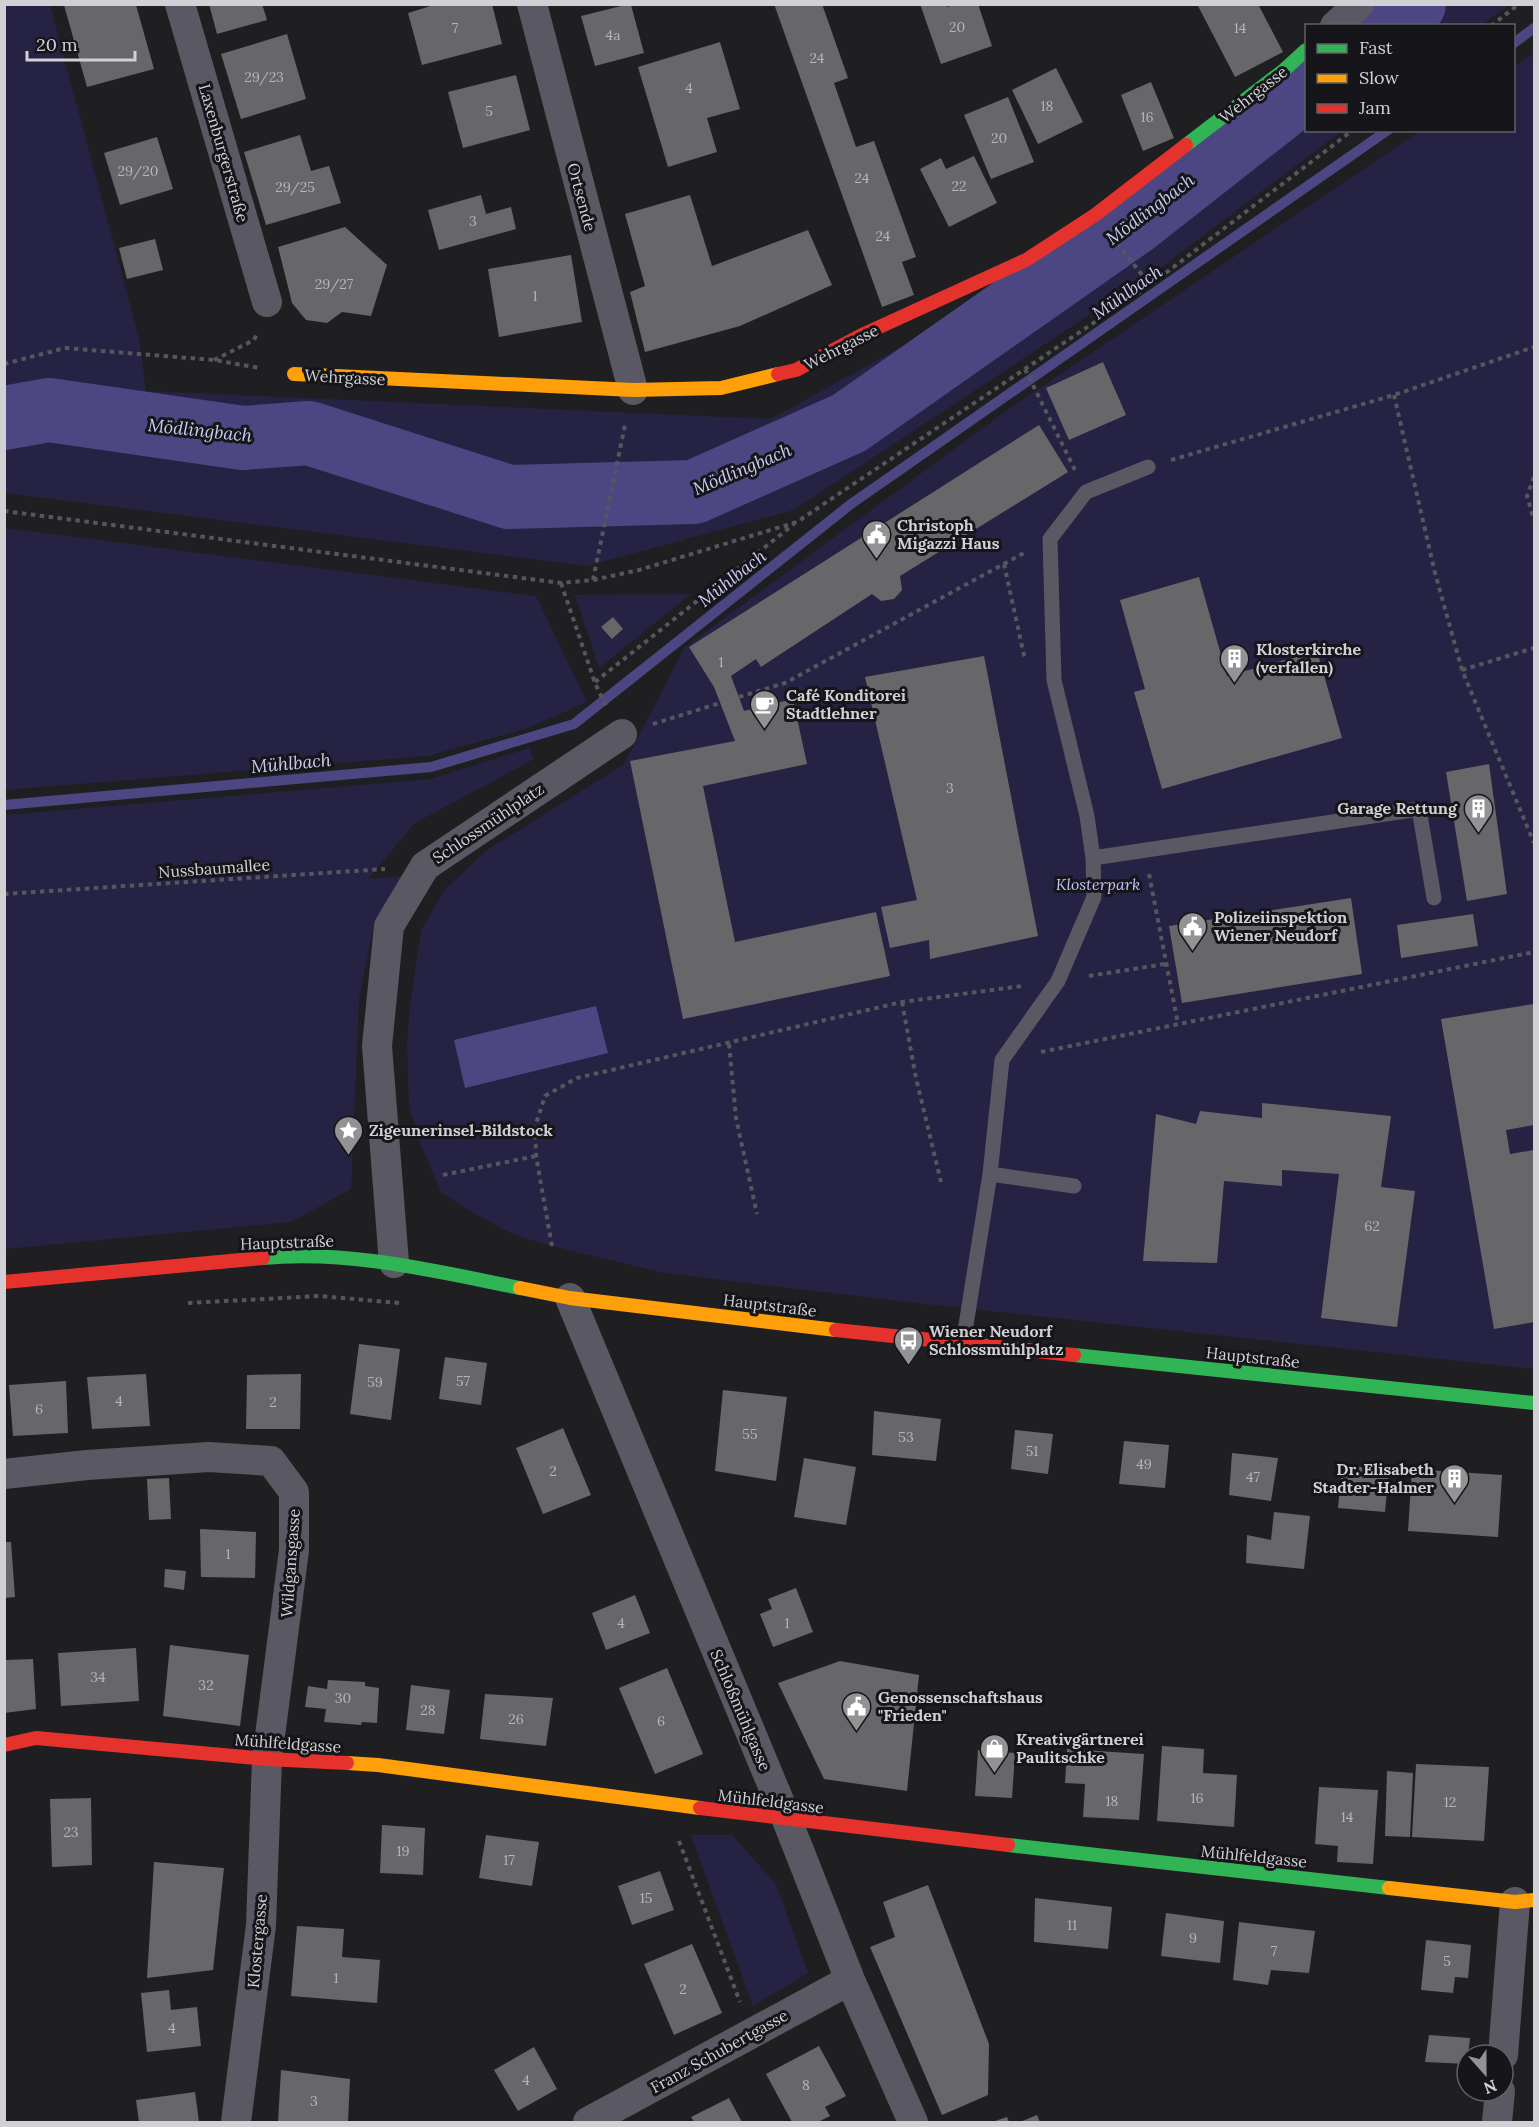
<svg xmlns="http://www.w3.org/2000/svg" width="1539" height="2127" viewBox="0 0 1539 2127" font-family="Lora,serif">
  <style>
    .green { fill: #252243 }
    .water { fill: #4c4782 }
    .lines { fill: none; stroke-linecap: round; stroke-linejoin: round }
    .stream { stroke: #4c4782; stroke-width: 10 }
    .river { stroke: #4c4782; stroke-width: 64 }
    .building { fill: #67676a }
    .path { stroke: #56565d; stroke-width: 4; stroke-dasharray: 4.5 4.5; stroke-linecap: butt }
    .lane { stroke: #5a5963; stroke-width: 15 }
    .street { stroke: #5a5963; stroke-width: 30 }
    .fast { stroke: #30b455; stroke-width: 14 }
    .slow { stroke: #ff9f0a; stroke-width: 14 }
    .jam { stroke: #e5322d; stroke-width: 14 }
    .labels { text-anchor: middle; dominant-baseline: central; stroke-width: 6; stroke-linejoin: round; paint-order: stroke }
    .number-label { font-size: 14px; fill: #b6b6ba }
    .street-label { font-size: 16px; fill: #d1d1d5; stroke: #15151a }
    .poi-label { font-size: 16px; font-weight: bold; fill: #d1d1d5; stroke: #15151a; text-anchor: start }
    .park-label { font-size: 16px; font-style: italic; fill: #c4c3fc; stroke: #15151a }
    .water-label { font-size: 18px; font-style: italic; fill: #cccbf2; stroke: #15151a }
  </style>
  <rect width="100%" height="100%" fill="#1f1f22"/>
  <!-- green -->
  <path class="green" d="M5 5H50L139 338 146 391 771 419 1052 263 1077 274 1306 109V130L1342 131 1163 266 794 510 587 566 5 493Z
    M1389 5V4L1509 5 1481 25H1371L1372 20Z
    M1534 53V1369L925 1304 664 1273 552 1246 515 1235 473 1213 442 1193 422 1148 409 1106 407 1042 410 1006 421 930 445 889 486 851 624 764 685 647 1010 408 1420 131 1514 130V67Z
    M5 528 536 596 587 702 528 728 428 756 5 790Z
    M691 594 599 668 575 595Z
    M529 748 534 759 415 823 368 879 406 876 375 919 359 999 351 1189 291 1222 5 1249V815L431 779Z
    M691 1835H732L776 1884 808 1973 753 2006Z"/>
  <!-- water -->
  <path class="water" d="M596 1006 608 1053 465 1088 454 1040Z"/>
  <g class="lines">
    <!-- stream -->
    <path class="stream" d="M1514 43 1534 28
      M4 805 431 767 574 724 851 504 1388 130"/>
    <!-- river -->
    <path class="river" d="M1387 26 1414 4
      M4 418 49 410 243 438 309 433 509 497 694 492 849 423 1134 223 1306 88"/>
  </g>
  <!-- building -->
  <path class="building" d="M209 4H262L267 20 217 34Z
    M437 4H492L502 44 422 65 408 13Z
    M774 4H822L848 78 834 83 856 147 874 141 916 257 902 262 914 295 882 307Z
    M920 4H946L947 7 955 4H978L992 46 941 64Z
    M1197 4H1258L1283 52 1235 77Z
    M64 5H136L154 69 87 87Z
    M625 5H631L644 53 595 66 581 16Z
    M287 34 306 99 241 119 221 54Z
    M720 42 740 109 707 118 717 152 668 167 638 67Z
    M1056 68 1083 122 1038 144 1012 90Z
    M516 75 530 130 463 148 448 92Z
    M1151 82 1174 138 1143 151 1121 95Z
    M1008 97 1034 162 991 179 964 115Z
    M300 135 311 171 329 166 341 203 266 225 244 152Z
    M157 137 173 189 120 205 104 153Z
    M974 156 997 203 949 227 920 169 941 158 946 169Z
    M481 195 486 214 511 207 516 229 439 250 428 210Z
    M690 195 712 266 808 230 832 285 740 326 645 352 630 292 645 286 625 214Z
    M345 227 387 265 371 316 342 312 327 323 306 320 292 303 278 247Z
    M155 239 163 270 127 279 119 248Z
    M571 255 582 322 499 337 488 269Z
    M1103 362 1126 415 1069 440 1046 388Z
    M1039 425 1068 472 900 576 902 590 894 599 881 601 872 594 761 667 756 659 731 676 744 711 793 699 807 764 703 786 735 942 876 912 890 976 683 1019 630 761 735 741 714 687 689 647Z
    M1199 577 1227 676 1317 651 1342 738 1162 789 1134 692 1145 689 1120 600Z
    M613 617 623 629 612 639 601 627Z
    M984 656 1038 936 930 959 929 940 890 948 881 907 917 900 865 677Z
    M1489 764 1507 894 1467 901 1446 772Z
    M1351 898 1362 974 1182 1003 1169 926Z
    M1473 914 1478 946 1401 958 1397 925Z
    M1534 1004V1125L1506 1130 1510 1154 1534 1150V1322L1494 1329 1441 1019Z
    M1262 1103 1391 1116 1381 1187 1415 1191 1397 1327 1321 1318 1339 1174 1282 1170V1186L1224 1181 1217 1263 1143 1261 1156 1114 1196 1124 1200 1111 1262 1118Z
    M359 1344 400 1349 391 1420 350 1414Z
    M445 1357 487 1363 481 1405 439 1399Z
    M146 1374 150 1426 92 1429 87 1377Z
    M301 1374 300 1429H246L247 1375Z
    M66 1381 68 1433 13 1436 9 1385Z
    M723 1390 787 1397 776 1481 715 1471Z
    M874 1411 941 1419 936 1461 872 1455Z
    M563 1428 591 1495 543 1514 516 1448Z
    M1015 1430 1053 1434 1048 1474 1011 1469Z
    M1124 1441 1169 1445 1165 1488 1119 1484Z
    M1232 1453 1278 1458 1271 1501 1229 1495Z
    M804 1458 856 1467 846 1525 794 1517Z
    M1342 1465 1389 1470 1385 1512 1338 1508Z
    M1412 1469 1502 1475 1498 1537 1408 1531Z
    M169 1478 171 1519 149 1520 147 1479Z
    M1274 1512 1310 1516 1304 1569 1246 1563 1247 1535 1271 1540Z
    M200 1529 256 1532 255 1578 201 1577Z
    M4 1542H11L15 1597 4 1598Z
    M165 1569 186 1571 184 1590 164 1587Z
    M796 1588 813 1632 773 1647 760 1614 772 1609 768 1599Z
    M635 1595 650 1633 606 1650 592 1613Z
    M170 1645 249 1655 240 1726 163 1716Z
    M136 1648 139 1701 61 1706 58 1653Z
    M33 1659 36 1709 4 1713V1660Z
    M840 1661 919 1675 907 1791 824 1779 778 1683Z
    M667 1668 703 1754 655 1774 619 1688Z
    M328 1680 365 1682V1686L379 1688 377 1723 362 1722 361 1725 324 1722 326 1709 305 1707 308 1686 327 1689Z
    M411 1685 450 1690 444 1734 406 1730Z
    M485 1694 553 1698 546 1746 480 1739Z
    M1162 1746 1204 1749 1203 1773 1237 1775 1234 1827 1157 1821Z
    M1067 1749 1144 1754 1139 1820 1083 1817 1085 1784 1065 1783Z
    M978 1750 1015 1753 1012 1798 975 1796Z
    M1416 1764 1489 1767 1484 1841 1412 1837Z
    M1387 1771 1413 1773 1410 1837 1385 1836Z
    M1319 1787 1378 1790 1373 1864 1337 1862 1338 1846 1315 1844Z
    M91 1798 92 1865 52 1867 50 1799Z
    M382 1825 425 1828 423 1875 380 1873Z
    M486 1835 539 1842 532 1886 479 1878Z
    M154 1862 224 1868 213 1970 147 1978Z
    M660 1871 674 1910 632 1925 618 1886Z
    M928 1885 989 2044 988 2095 942 2115 870 1947 895 1937 883 1902Z
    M1035 1898 1112 1907 1108 1949 1034 1942Z
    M1166 1913 1224 1921 1220 1963 1161 1956Z
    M1239 1922 1315 1931 1309 1973 1271 1970 1268 1985 1233 1980Z
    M297 1926 344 1929 342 1957 380 1960 377 2003 291 1996Z
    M1426 1940 1471 1945 1468 1978 1455 1977 1453 1993 1421 1990Z
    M692 1944 722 2013 674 2035 644 1964Z
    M169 1990 171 2010 197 2007 201 2046 147 2052 141 1993Z
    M1429 2035 1470 2038 1467 2064 1425 2062Z
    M819 2046 846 2096 825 2107 830 2116 818 2122H792L766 2074Z
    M534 2047 557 2089 518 2111 494 2070Z
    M281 2070 350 2079 348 2122H278Z
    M195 2092 199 2122H139L136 2100Z
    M729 2098 742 2122H694L691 2117Z
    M1037 2115 1040 2122H1020Z
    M1007 2117 1009 2122H992Z"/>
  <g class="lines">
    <!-- path -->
    <path class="path" d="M1491 26 1519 4
      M1117 243 1150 285
      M214 360 254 340 257 334
      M4 364 65 348 214 360 260 368
      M1025 369 1075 470
      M1394 395 1435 573 1462 670 1534 843
      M1171 460 1394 395 1534 347
      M1534 477 1527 496 1534 520
      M4 511 561 583 593 580 639 570 797 522 1150 285 1353 130
      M1004 564 1025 660
      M593 580 625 425
      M561 583 595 683 606 706
      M1462 670 1534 648
      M595 682 794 524
      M739 697 785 683 1024 553
      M653 724 720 703
      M1149 874 1178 1024
      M4 894 385 869
      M1089 976 1165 964
      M902 1002 916 1078 941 1182
      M729 1044 736 1118 757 1214
      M1041 1052 1534 952
      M443 1175 536 1156
      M552 1246 536 1156 535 1127 545 1096 577 1078 902 1002 1022 986
      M188 1303 320 1296 399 1303
      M679 1841 740 2002"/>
    <!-- lane -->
    <path class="lane" d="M1093 858 1419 809 1434 898
      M990 1174 1074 1186
      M963 1344 990 1174 1002 1060 1058 981 1094 897 1093 858 1087 816 1054 680 1050 539 1086 492 1148 467"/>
    <!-- street -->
    <path class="street" d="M180 4 267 302
      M532 4 633 390
      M1335 26 1359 4
      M394 1263 377 1046 389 926 425 866 622 734
      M570 1298 787 1820 850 1980 913 2122
      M4 1474 87 1465 209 1457 271 1461 294 1492V1550L267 1759 261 1925 236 2122
      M1503 2055 1515 1902
      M588 2122 850 1980
      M1497 2122 1500 2091"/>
    <!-- fast -->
    <path class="fast" d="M1186 145 1284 70 1306 50
      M263 1258C350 1250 435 1271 520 1288
      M1074 1355 1534 1403
      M1008 1845 1389 1888"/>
    <!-- slow -->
    <path class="slow" d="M294 374 633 390 721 388 778 374
      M520 1288 570 1298 836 1330
      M347 1763 378 1765 700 1808
      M1389 1888 1515 1902 1534 1900"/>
    <!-- jam -->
    <path class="jam" d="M778 374 796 370 864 334 1026 260 1095 215 1186 145
      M4 1282 263 1258
      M836 1330 1074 1355
      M4 1745 36 1738 267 1759 347 1763
      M700 1808 1008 1845"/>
  </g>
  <!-- icons -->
  <defs>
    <symbol id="civic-pin" viewBox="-11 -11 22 30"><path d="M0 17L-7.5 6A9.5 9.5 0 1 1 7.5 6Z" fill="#939396" stroke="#15151a"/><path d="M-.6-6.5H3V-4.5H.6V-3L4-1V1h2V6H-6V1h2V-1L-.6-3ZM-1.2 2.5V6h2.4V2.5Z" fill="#fff"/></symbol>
    <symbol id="building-pin" viewBox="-11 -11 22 30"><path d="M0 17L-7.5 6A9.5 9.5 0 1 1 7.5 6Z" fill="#939396" stroke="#15151a"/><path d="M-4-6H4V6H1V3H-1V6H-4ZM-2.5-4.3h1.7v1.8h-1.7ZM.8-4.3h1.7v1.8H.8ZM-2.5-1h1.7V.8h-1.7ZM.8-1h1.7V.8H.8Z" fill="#fff"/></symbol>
    <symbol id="cafe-pin" viewBox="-11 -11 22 30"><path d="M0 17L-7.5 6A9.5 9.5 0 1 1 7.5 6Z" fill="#939396" stroke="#15151a"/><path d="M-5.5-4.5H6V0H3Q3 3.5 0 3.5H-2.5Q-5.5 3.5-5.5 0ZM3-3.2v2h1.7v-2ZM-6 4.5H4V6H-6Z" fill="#fff"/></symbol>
    <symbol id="sight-pin" viewBox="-11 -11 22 30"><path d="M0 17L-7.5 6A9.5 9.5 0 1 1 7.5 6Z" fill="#939396" stroke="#15151a"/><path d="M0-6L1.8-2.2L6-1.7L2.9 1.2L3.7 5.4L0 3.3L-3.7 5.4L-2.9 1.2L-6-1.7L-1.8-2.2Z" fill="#fff"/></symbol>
    <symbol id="bus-pin" viewBox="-11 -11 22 30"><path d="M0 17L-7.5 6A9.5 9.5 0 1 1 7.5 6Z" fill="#939396" stroke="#15151a"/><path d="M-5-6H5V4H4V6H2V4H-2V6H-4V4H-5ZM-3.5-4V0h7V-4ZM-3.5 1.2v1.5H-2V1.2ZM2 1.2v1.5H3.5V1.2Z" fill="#fff"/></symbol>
    <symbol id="shop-pin" viewBox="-11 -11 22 30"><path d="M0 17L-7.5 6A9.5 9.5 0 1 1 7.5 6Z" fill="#939396" stroke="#15151a"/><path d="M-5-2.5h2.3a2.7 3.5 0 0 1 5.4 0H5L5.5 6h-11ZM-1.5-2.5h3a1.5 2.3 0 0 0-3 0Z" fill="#fff"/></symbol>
  </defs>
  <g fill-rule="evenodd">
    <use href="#civic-pin" x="860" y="518" width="33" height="45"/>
    <use href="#building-pin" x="1218" y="642" width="33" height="45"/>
    <use href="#cafe-pin" x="748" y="688" width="33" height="45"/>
    <use href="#building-pin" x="1462" y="792" width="33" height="45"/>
    <use href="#civic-pin" x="1176" y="910" width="33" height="45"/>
    <use href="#sight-pin" x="332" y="1114" width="33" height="45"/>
    <use href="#bus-pin" x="892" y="1324" width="33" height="45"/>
    <use href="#building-pin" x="1438" y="1462" width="33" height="45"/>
    <use href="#civic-pin" x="840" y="1690" width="33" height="45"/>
    <use href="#shop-pin" x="978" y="1732" width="33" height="45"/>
  </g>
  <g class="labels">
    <!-- number labels -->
    <g class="number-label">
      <text x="957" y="27">20</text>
      <text x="455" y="28">7</text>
      <text x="1240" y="28">14</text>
      <text x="613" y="35">4a</text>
      <text x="817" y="58">24</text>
      <text x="264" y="77">29/23</text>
      <text x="689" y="88">4</text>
      <text x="1047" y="106">18</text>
      <text x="489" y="111">5</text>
      <text x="1147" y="117">16</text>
      <text x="999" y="138">20</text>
      <text x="138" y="171">29/20</text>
      <text x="862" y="178">24</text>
      <text x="959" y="186">22</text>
      <text x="295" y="187">29/25</text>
      <text x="473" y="221">3</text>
      <text x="883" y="236">24</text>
      <text x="334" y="284">29/27</text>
      <text x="535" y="296">1</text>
      <text x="721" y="662">1</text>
      <text x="950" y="788">3</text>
      <text x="1372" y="1226">62</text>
      <text x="463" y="1381">57</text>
      <text x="375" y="1382">59</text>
      <text x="119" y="1401">4</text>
      <text x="273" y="1402">2</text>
      <text x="39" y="1409">6</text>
      <text x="750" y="1434">55</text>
      <text x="906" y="1437">53</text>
      <text x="1032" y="1451">51</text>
      <text x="1144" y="1464">49</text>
      <text x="553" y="1471">2</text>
      <text x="1253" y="1477">47</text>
      <text x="228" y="1554">1</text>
      <text x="621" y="1623">4</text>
      <text x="787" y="1623">1</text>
      <text x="98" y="1677">34</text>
      <text x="206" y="1685">32</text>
      <text x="343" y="1698">30</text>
      <text x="428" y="1710">28</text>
      <text x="516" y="1719">26</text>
      <text x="661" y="1721">6</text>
      <text x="1197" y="1798">16</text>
      <text x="1112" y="1801">18</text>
      <text x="1450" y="1802">12</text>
      <text x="1347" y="1817">14</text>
      <text x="71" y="1832">23</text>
      <text x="403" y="1851">19</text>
      <text x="509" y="1860">17</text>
      <text x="646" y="1898">15</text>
      <text x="1072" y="1925">11</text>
      <text x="1193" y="1938">9</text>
      <text x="1274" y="1951">7</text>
      <text x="1447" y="1961">5</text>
      <text x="336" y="1978">1</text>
      <text x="683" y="1989">2</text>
      <text x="172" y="2028">4</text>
      <text x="526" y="2080">4</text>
      <text x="806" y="2085">8</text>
      <text x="314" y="2101">3</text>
    </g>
    <!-- street labels -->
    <g class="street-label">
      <text transform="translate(1253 94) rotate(-38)">Wehrgasse</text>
      <text transform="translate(224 153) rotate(74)">Laxenburgerstraße</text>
      <text transform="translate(582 197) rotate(75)">Ortsende</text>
      <text transform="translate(841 347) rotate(-27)">Wehrgasse</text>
      <text transform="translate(345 377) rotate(3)">Wehrgasse</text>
      <text transform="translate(488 823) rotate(-34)">Schlossmühlplatz</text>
      <text transform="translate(214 868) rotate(-4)">Nussbaumallee</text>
      <text transform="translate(287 1242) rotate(-2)">Hauptstraße</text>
      <text transform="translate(770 1305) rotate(7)">Hauptstraße</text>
      <text transform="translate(1253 1357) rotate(6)">Hauptstraße</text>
      <text transform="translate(290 1563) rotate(-86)">Wildgansgasse</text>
      <text transform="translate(741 1710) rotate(67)">Schloßmühlgasse</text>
      <text transform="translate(288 1743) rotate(4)">Mühlfeldgasse</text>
      <text transform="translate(771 1801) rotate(7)">Mühlfeldgasse</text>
      <text transform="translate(1254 1856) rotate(6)">Mühlfeldgasse</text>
      <text transform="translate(257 1941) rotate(-85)">Klostergasse</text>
      <text transform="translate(719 2051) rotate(-29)">Franz Schubertgasse</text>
    </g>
    <!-- poi labels -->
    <g class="poi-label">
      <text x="897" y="525">Christoph<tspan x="897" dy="18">Migazzi Haus</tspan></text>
      <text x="1256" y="649">Klosterkirche<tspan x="1256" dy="18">(verfallen)</tspan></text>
      <text x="786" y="695">Café Konditorei<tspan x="786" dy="18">Stadtlehner</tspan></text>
      <text x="1457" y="808" text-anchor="end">Garage Rettung</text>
      <text x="1214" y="917">Polizeiinspektion<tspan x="1214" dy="18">Wiener Neudorf</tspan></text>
      <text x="369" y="1130">Zigeunerinsel-Bildstock</text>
      <text x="929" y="1331">Wiener Neudorf<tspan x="929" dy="18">Schlossmühlplatz</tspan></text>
      <text x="1434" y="1469" text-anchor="end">Dr. Elisabeth<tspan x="1434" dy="18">Stadter-Halmer</tspan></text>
      <text x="878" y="1697">Genossenschaftshaus<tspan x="878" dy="18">"Frieden"</tspan></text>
      <text x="1016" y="1739">Kreativgärtnerei<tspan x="1016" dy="18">Paulitschke</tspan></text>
    </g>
    <!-- park labels -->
    <g class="park-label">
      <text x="1098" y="884">Klosterpark</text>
    </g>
    <!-- water labels -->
    <g class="water-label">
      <text transform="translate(1150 209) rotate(-37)">Mödlingbach</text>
      <text transform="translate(1127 292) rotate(-35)">Mühlbach</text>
      <text transform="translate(200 430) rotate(6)">Mödlingbach</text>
      <text transform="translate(742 469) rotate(-23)">Mödlingbach</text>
      <text transform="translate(732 578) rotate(-38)">Mühlbach</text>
      <text transform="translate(291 763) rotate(-5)">Mühlbach</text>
    </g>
  </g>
  <!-- border -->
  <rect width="1539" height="2127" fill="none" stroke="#d1d1d5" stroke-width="12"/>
  <!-- legend -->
  <rect x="1305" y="24" width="210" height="108" fill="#15151a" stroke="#606065" stroke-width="1.5"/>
  <rect x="1317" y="44" width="30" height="9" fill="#30b455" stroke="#606065" stroke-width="1.5"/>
  <text x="1359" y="54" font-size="18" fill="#d1d1d5">Fast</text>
  <rect x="1317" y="74" width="30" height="9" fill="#ff9f0a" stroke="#606065" stroke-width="1.5"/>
  <text x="1359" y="84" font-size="18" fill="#d1d1d5">Slow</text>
  <rect x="1317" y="104" width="30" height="9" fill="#e5322d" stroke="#606065" stroke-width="1.5"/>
  <text x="1359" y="114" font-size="18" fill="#d1d1d5">Jam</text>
  <!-- north arrow -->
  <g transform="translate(1485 2073) rotate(159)"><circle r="28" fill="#15151a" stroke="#606065" stroke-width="1.5"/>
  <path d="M0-4.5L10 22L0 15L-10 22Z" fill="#939396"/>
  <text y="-9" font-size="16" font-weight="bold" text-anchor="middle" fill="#d1d1d5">N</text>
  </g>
  <!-- scale -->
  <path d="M27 51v9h108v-9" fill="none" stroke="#d1d1d5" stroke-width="3"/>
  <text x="36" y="51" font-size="18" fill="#d1d1d5" stroke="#15151a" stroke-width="4.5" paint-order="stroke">20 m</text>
</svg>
